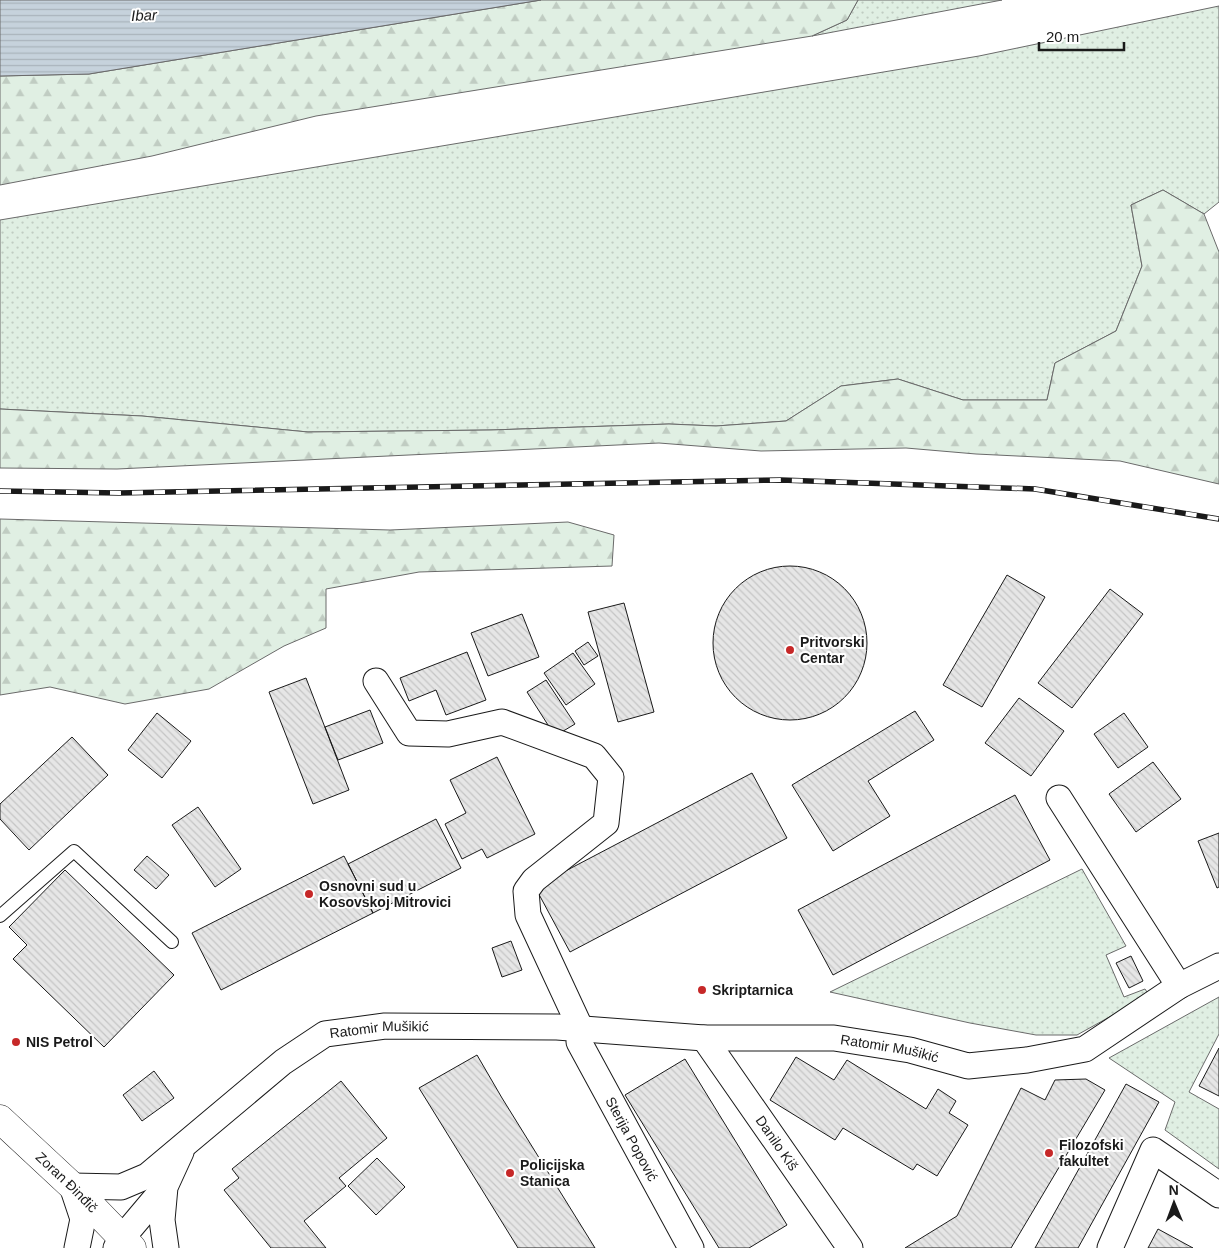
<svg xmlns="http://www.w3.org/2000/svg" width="1219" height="1248" viewBox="0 0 1219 1248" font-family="Arial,sans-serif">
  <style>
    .grass { fill: url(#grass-dots); stroke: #6a6a6a }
    .forest { fill: url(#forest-firs); stroke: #6a6a6a }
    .water { fill: url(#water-rules); stroke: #6a6a6a }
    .building { fill: url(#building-back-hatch); stroke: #1a1a1a }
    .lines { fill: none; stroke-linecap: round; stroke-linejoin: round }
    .service-casing { stroke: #1a1a1a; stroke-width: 14 }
    .minor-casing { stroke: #1a1a1a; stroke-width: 27 }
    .secondary-casing { stroke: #1a1a1a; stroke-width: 29 }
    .service { stroke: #fff; stroke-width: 12 }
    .minor { stroke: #fff; stroke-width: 25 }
    .secondary { stroke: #fff; stroke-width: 28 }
    .rail-casing { stroke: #1a1a1a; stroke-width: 5.5 }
    .rail { stroke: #fff; stroke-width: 4; stroke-dasharray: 11; stroke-linecap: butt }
    .poi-dot { fill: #c62828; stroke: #fff; stroke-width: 2 }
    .labels { text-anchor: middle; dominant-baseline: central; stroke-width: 4; stroke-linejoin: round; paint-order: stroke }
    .poi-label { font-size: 14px; font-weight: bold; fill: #1a1a1a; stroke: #fff; text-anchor: start }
    .street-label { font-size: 14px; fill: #1a1a1a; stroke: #fff }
    .water-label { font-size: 15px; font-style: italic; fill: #1a1a1a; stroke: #fff }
  </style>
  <defs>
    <pattern id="grass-dots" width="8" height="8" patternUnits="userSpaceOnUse" patternTransform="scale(1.25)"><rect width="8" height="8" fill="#e0efe3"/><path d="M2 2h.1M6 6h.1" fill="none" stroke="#c0ccc2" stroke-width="1.8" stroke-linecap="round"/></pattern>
    <pattern id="forest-firs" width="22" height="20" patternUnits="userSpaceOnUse" patternTransform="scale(1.25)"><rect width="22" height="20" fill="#e0efe3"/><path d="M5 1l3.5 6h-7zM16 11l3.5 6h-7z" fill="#c0ccc2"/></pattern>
    <pattern id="water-rules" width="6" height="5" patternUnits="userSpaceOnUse" patternTransform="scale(1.25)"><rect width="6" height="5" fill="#c6d2dc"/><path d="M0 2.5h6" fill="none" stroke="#aab4bc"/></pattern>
    <pattern id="building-back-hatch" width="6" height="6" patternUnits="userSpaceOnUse" patternTransform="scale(1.25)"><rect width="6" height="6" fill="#e6e6e6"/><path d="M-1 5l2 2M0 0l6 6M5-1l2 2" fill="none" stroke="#c5c5c5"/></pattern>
  </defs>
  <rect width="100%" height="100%" fill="#fff"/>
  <!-- grass -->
  <path class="grass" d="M858 0H1002L812 36 847 20Z
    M1219 6V202L1204 214 1163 190 1131 205 1142 266 1116 331 1055 363 1047 400H963L898 379 841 386 786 421 716 426 669 424 491 430 308 432 142 416 0 409V220L979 56Z
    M1082 869 1126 946 1106 955 1124 997 1145 989 1149 995 1077 1035H1036L970 1023 830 992Z
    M1219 997V1034L1189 1092 1219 1109V1169L1165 1130 1175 1102 1109 1058Z"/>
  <!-- forest -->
  <path class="forest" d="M541 0H858L847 20 812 36 316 116 152 156 0 185V76L89 74Z
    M1163 190 1204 214 1219 252V484L1120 461 976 454 906 448 761 451 659 443 117 469 0 468V409L142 416 308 432 491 430 669 424 716 426 786 421 841 386 898 379 963 400H1047L1055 363 1116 331 1142 266 1131 205Z
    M0 519 390 530 568 522 614 535 612 566 419 572 326 589V628L284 646 209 689 125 704 50 687 0 695Z"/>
  <!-- water -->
  <path class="water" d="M0 0H541L89 74 0 76Z"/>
  <!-- building -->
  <path class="building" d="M713 643a77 77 0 1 1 154 0a77 77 0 1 1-154 0Z
    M1007 575 1045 597 982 707 943 685Z
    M1110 589 1143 614 1072 708 1038 683Z
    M624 603 654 712 618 722 588 612Z
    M522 614 539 657 488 676 471 633Z
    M588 642 598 656 584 665 575 651Z
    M467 652 486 700 446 715 436 690 409 701 400 678Z
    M573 653 595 684 566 705 544 673Z
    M306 678 349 790 313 804 269 692Z
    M546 680 575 724 555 736 527 692Z
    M1019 698 1064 731 1031 776 985 743Z
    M370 710 383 743 338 760 325 727Z
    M915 711 934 740 868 781 890 816 833 851 792 785Z
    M157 713 191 741 162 778 128 750Z
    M1124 713 1148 747 1118 768 1094 734Z
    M72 737 108 775 29 850 0 819V804Z
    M497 757 535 834 487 858 482 849 462 859 445 824 466 813 450 780Z
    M1153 762 1181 799 1136 832 1109 794Z
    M752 773 787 838 570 952 535 887Z
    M1015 795 1050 860 833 975 798 910Z
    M198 807 241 869 215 887 172 825Z
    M436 819 461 868 373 913 348 864Z
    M1219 833V887L1217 888 1198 841Z
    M147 856 169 875 156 889 134 870Z
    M344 856 373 913 221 990 192 933Z
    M65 870 174 975 104 1047 13 959 27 945 9 927Z
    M511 941 522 970 502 977 492 948Z
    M1131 956 1143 981 1129 988 1116 963Z
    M1219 1048V1096L1199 1086Z
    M477 1055 502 1098 595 1248H518L419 1088Z
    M796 1057 834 1080 847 1060 926 1109 938 1089 956 1101 949 1113 968 1125 937 1176 917 1164 913 1170 843 1128 835 1140 770 1100Z
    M685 1059 787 1225 749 1248H719L625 1095Z
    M154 1071 174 1098 142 1121 123 1095Z
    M1086 1079 1105 1090 1011 1248H905L957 1216 1021 1088 1045 1100 1055 1080Z
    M341 1081 387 1138 339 1178 346 1186 304 1221 326 1248H271L224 1190 239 1178 232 1169Z
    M1126 1084 1159 1102 1078 1248H1035Z
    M377 1158 405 1187 376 1215 348 1186Z
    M1158 1229 1193 1248H1148Z"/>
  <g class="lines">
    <defs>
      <path id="service" d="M0 916 74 851 172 942"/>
      <g id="minor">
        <path id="s1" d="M376 681 409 733 448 734 502 722 594 756 611 777 606 823 534 880 526 891 528 915 581 1029 579 1042 691 1248"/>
        <path d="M1059 798 1179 986"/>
        <path id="s2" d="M704 1038 850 1248"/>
        <path id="s3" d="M77 1248 83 1219 72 1186 121 1187 147 1176 283 1062 325 1034 385 1026 557 1027 704 1038H834L910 1050 968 1066 1027 1060 1085 1049 1179 986 1219 966"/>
        <path d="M116 1248 122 1238 165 1187"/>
        <path d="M166 1248 162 1220 165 1187 181 1152"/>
        <path d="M1110 1248 1153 1150 1219 1195"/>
      </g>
      <g id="secondary">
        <path id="s4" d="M0 1119 72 1186 132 1248"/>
      </g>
    </defs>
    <!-- service casing -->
    <use href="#service" class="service-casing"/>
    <!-- minor casing -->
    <use href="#minor" class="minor-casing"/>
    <!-- secondary casing -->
    <use href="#secondary" class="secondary-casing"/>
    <!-- service -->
    <use href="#service" class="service"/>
    <!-- minor -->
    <use href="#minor" class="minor"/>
    <!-- secondary -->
    <use href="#secondary" class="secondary"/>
    <defs>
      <path id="rail" d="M0 491 119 493 781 480 1035 489 1219 519"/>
    </defs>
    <!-- rail casing -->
    <use href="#rail" class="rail-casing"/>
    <!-- rail -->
    <use href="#rail" class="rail"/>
  </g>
  <!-- markers -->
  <g class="poi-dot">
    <circle cx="790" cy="650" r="5"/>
    <circle cx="309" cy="894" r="5"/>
    <circle cx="702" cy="990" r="5"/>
    <circle cx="16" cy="1042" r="5"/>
    <circle cx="1049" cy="1153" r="5"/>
    <circle cx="510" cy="1173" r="5"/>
  </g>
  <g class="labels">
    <!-- poi labels -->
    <g class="poi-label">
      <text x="800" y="642">Pritvorski<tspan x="800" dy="16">Centar</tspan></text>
      <text x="319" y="886">Osnovni sud u<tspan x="319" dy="16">Kosovskoj Mitrovici</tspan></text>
      <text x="712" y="990">Skriptarnica</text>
      <text x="26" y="1042">NIS Petrol</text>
      <text x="1059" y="1145">Filozofski<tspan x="1059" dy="16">fakultet</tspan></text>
      <text x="520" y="1165">Policijska<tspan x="520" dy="16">Stanica</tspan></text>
    </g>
    <!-- street labels -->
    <g class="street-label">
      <text stroke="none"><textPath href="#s3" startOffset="424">Ratomir Mušikić</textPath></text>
      <text stroke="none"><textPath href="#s3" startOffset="936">Ratomir Mušikić</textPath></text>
      <text stroke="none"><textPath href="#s1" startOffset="706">Sterija Popović</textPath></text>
      <text stroke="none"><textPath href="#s2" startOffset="128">Danilo Kiš</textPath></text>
      <text stroke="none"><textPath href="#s4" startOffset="92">Zoran Đinđič</textPath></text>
    </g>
    <!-- water labels -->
    <g class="water-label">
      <text transform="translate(144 15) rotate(-2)">Ibar</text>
    </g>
  </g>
  <!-- north arrow -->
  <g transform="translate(1174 1203) rotate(359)" stroke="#ffffff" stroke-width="4" paint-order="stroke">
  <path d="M0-4L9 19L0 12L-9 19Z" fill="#1a1a1a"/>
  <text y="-8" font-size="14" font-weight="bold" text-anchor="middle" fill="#1a1a1a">N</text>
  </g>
  <!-- scale -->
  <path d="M1039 42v8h85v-8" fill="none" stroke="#1a1a1a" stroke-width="2.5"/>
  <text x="1046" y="42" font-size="15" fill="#1a1a1a" stroke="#ffffff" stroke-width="4" paint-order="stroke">20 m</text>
</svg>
